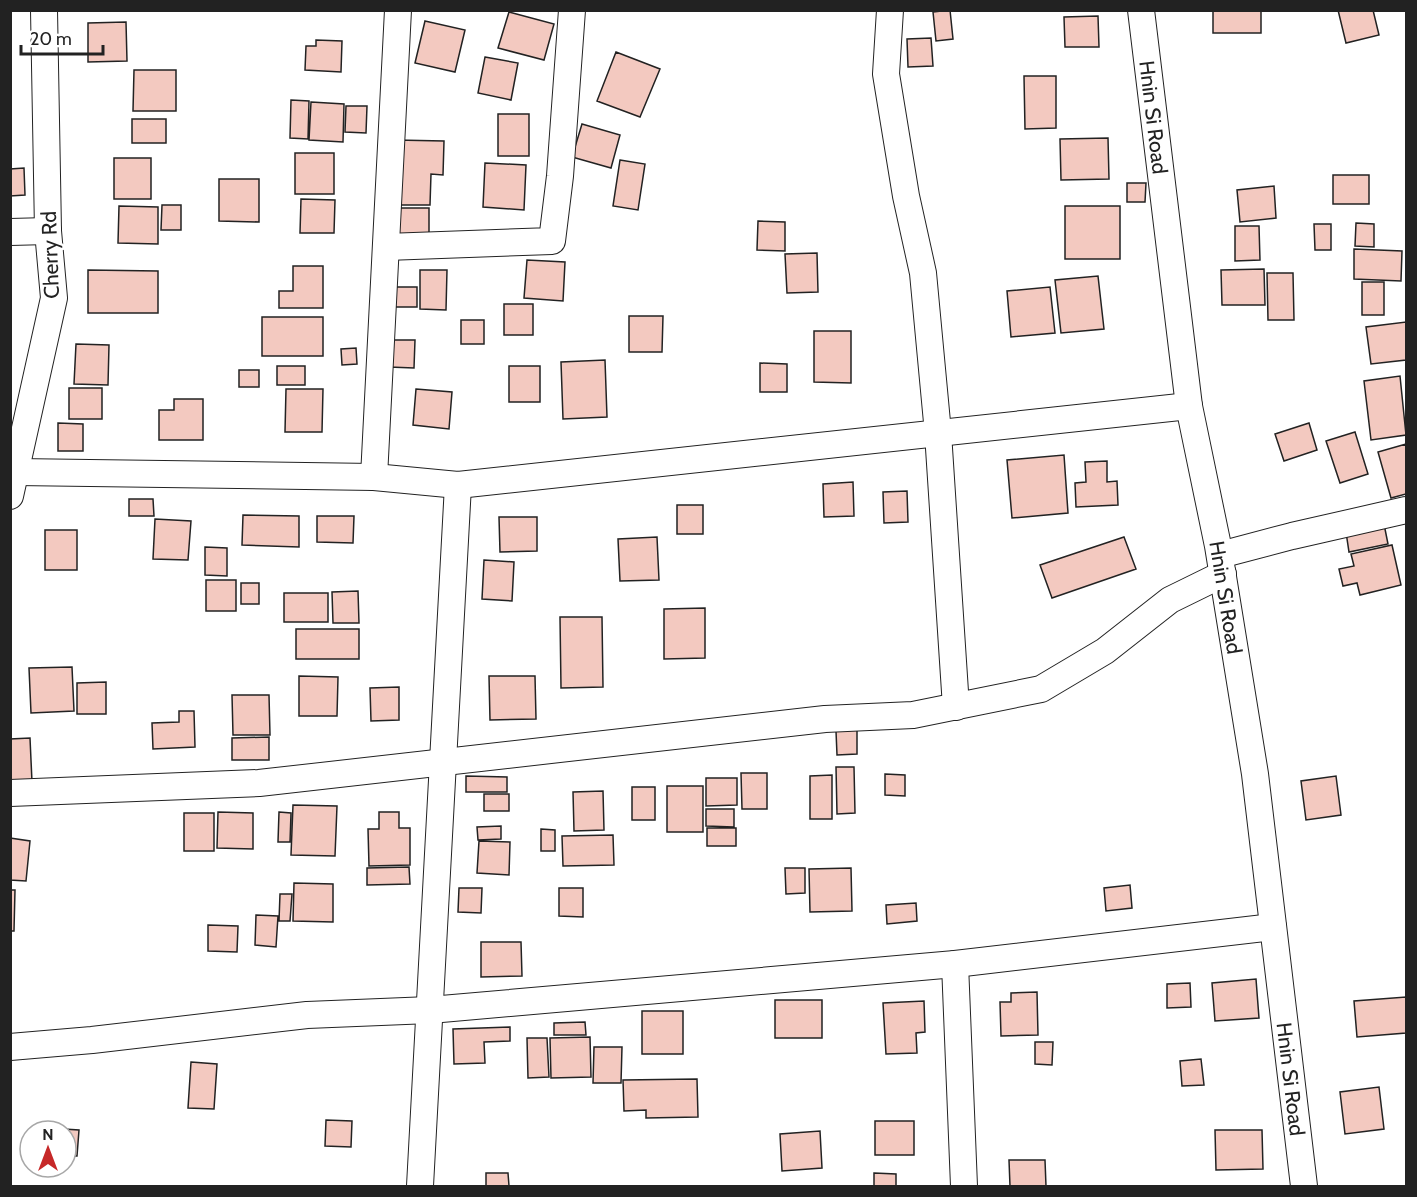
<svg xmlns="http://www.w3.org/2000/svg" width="1417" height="1197" viewBox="0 0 1417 1197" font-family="Cabin,sans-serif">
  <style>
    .building { fill: #f3c9c0; stroke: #222; stroke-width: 1.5 }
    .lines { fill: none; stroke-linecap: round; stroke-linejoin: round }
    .street-casing { stroke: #222; stroke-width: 28 }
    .street { stroke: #fff; stroke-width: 26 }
    .labels { text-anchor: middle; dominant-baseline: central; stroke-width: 4.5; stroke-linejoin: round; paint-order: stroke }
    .street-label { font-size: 21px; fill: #222; stroke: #fff }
  </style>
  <rect width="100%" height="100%" fill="#fff"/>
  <!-- building -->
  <path class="building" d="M950 10 953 39 936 41 933 12Z
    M1213 10H1261V33H1213Z
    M1338 10H1373L1379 35 1346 43Z
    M509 12 554 24 544 60 498 48Z
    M1098 16 1099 47H1065L1064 17Z
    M425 21 465 30 455 72 415 63Z
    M126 22 127 61 88 62V23Z
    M931 38 933 66 908 67 907 39Z
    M316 40 342 41 341 72 305 70 306 46H316Z
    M616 52 660 69 640 117 597 101Z
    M485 57 518 63 511 100 478 93Z
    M134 70H176V111H133Z
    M1024 76H1056V128L1025 129Z
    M291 100 309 101 308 139 290 138Z
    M311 102 344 104 343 142 309 140Z
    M346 106H367L366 133 345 132Z
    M498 114H529V156H498Z
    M132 119H166V143H132Z
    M582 124 620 135 611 168 572 157Z
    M1108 138 1109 179 1061 180 1060 139Z
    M395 140 444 141 443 175 431 174 430 205H393Z
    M295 153H334V194H295Z
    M114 158H151V199H114Z
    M620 160 645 164 638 210 613 206Z
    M485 163 526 165 524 210 483 207Z
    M24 168 25 195 10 196V169Z
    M1333 175H1369V204H1333Z
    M219 179H259V222L219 221Z
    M1127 183H1146L1145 202H1127Z
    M1274 186 1276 218 1240 222 1237 190Z
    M301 199 335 200 334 233H300Z
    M162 205H181V230H161Z
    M119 206 158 207V244L118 243Z
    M1065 206H1120V259H1065Z
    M393 208H429V235L393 234Z
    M758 221 785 222V251L757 250Z
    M1356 223 1374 224V247L1355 246Z
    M1314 224H1331V250H1315Z
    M1235 226H1259L1260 260 1235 261Z
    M1354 249 1402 251 1401 281 1354 279Z
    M817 253 818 292 787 293 785 254Z
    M527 260 565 262 563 301 524 298Z
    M293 266H323V308H279V291H293Z
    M1264 269 1265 305H1222L1221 270Z
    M88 270 158 271V313H88Z
    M420 270H447L446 310 420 309Z
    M1267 273H1293L1294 320H1268Z
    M1098 276 1104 329 1061 333 1055 280Z
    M1362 282H1384V315H1362Z
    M394 287H417V307H394Z
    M1050 287 1055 333 1011 337 1007 291Z
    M504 304H533V335H504Z
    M629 316H663L662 352H629Z
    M262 317H323V356H262Z
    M461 320H484V344H461Z
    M1406 322V360L1371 364 1366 327Z
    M814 331H851V383L814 382Z
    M390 340H415L414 368 389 367Z
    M76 344 109 345 108 385 74 384Z
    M356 348 357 364 342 365 341 349Z
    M605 360 607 417 563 419 561 362Z
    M760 363 787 364V392H760Z
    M277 366H305V385H277Z
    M509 366H540V402H509Z
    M239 370H259V387H239Z
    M1400 376 1406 435 1371 440 1364 381Z
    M69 388H102V419H69Z
    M286 389H323L322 432H285Z
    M416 389 452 392 449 429 413 425Z
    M174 399H203V440H159V410H174Z
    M58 423 83 424V451H58Z
    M1309 423 1317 450 1284 461 1275 434Z
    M1355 432 1368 474 1340 483 1326 441Z
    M1406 444V494L1391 498 1378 452Z
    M1064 455 1068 513 1012 518 1007 460Z
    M1107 461V482L1117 481 1118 505 1076 507 1075 483 1086 482 1085 462Z
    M853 482 854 516 824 517 823 484Z
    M907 491 908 522 884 523 883 492Z
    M129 499H153L154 516H129Z
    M677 505H703V534H677Z
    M243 515 299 516V547L242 545Z
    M317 516H354L353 543 317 542Z
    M499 517H537V551L500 552Z
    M155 519 191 521 188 560 153 559Z
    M1384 524 1388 544 1349 552 1346 532Z
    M45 530H77V570H45Z
    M657 537 659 580 620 581 618 539Z
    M1124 537 1136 569 1052 598 1040 565Z
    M1392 545 1401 585 1360 595 1357 583 1343 586 1339 569 1354 566 1351 554Z
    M205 547 227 548V576L205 575Z
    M484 560 514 562 512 601 482 599Z
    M206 580H236V611H206Z
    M241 583H259V604H241Z
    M358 591 359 623H333L332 592Z
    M284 593H328V622H284Z
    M705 608V658L664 659V609Z
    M560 617H602L603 687 561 688Z
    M296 629H359V659H296Z
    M72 667 74 711 31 713 29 668Z
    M299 676 338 677 337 716H299Z
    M489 676H535L536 719 490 720Z
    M106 682V714H77V683Z
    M399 687V720L371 721 370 688Z
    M232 695H269L270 735H233Z
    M179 711H194L195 747 153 749 152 723 179 722Z
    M857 730V754L837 755 836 731Z
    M269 737V760H232V738Z
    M30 738 32 782 10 784V739Z
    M836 767H854L855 813 837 814Z
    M741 773H767V809H742Z
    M885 774 905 775V796L885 795Z
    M832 775V819H810V776Z
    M466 776 507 777V792H466Z
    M1336 776 1341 815 1306 820 1301 781Z
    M706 778H737V805L706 806Z
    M667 786H703V832H667Z
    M632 787H655V820H632Z
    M603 791 604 830 574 831 573 792Z
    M484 794H509V811H484Z
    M293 805 337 806 335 856 291 855Z
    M706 809H734V827L706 826Z
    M218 812 253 813V849L217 848Z
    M279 812 291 813 290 842H278Z
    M379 812H399V828H410V865L369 866 368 829H379Z
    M184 813H214V851H184Z
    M501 826V839L478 840 477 827Z
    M707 828H736V846H707Z
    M541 829 555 830V851H541Z
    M613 835 614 865 563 866 562 836Z
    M10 838 30 841 26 881 10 880Z
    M479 841 510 842 509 875 477 873Z
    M409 867 410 884 367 885V868Z
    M785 868H805V893L786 894Z
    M851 868 852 911 810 912 809 869Z
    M294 883 333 884V922L293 921Z
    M1130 885 1132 908 1106 911 1104 888Z
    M459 888H482L481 913 458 912Z
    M559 888H583V917L559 916Z
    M10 890H15L14 931H10Z
    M280 894H292L290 921H279Z
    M916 903 917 921 887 924 886 905Z
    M256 915 278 916 276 947 255 945Z
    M208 925 238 926 237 952 208 951Z
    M481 942H521L522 976 481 977Z
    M1256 979 1259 1018 1215 1021 1212 983Z
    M1190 983 1191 1007 1167 1008V984Z
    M1037 992 1038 1035 1001 1036 1000 1002H1011V993Z
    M1406 997V1033L1357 1037 1354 1001Z
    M775 1000H822V1038H775Z
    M924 1001 925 1032 916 1033 917 1053 886 1054 883 1003Z
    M642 1011H683V1054H642Z
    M585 1022 586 1035H554V1023Z
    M510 1027V1041L484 1042 485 1063 454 1064 453 1029Z
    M590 1037 591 1077 551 1078 550 1038Z
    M527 1038H547L549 1077 528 1078Z
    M1035 1042H1053L1052 1065 1035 1064Z
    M594 1047H622L621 1083H593Z
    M1201 1059 1204 1085 1182 1086 1180 1061Z
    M191 1062 217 1064 214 1109 188 1108Z
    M697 1079 698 1117 646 1118V1110L624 1111 623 1080Z
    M1379 1087 1384 1129 1345 1134 1340 1092Z
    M326 1120 352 1121 351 1147 325 1146Z
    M875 1121H914V1155H875Z
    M47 1128 79 1130 77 1156H66V1131H47Z
    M1215 1130H1262L1263 1169 1216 1170Z
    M820 1131 822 1168 782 1171 780 1134Z
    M1009 1160H1045L1046 1186H1010Z
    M486 1173H508L509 1186H486Z
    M874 1173 896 1174V1186H874Z"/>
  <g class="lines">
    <defs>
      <g id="street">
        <path d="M890 10 886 74 906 196 923 273 938 433 956 707"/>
        <path id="s1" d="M1141 10 1189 406 1218 546 1255 774 1304 1186"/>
        <path d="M10 232 48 231"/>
        <path d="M386 247 552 241 560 176 572 10"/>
        <path d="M16 472 374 477 458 485 1189 406"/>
        <path d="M374 477 398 10"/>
        <path d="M10 496 54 298 48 231 44 10"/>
        <path d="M1220 555 1292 536 1406 510"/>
        <path d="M10 793 259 783 825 719 913 715 1041 689 1105 651 1170 600 1223 574"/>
        <path d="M955 964 964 1186"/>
        <path d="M10 1047 92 1040 307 1015 430 1010 955 964 1273 927"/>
        <path d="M420 1186 458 485"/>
      </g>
    </defs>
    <!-- street casing -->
    <use href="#street" class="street-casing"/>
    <!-- street -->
    <use href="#street" class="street"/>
  </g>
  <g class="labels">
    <!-- street labels -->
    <g class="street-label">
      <text stroke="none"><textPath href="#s1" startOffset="108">Hnin Si Road</textPath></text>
      <text transform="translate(50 255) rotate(-92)">Cherry Rd</text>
      <text stroke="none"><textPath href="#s1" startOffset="594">Hnin Si Road</textPath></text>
      <text stroke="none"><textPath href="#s1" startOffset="1080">Hnin Si Road</textPath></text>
    </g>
  </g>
  <!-- border -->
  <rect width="1417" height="1197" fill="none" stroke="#222222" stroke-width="24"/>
  <!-- north arrow -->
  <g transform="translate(48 1149)"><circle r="28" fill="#ffffff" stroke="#a7a7a7" stroke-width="1.5"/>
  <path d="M0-4.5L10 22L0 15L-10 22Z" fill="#c62828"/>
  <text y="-9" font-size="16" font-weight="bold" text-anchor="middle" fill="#222222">N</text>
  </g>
  <!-- scale -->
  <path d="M21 45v9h82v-9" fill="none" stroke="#222222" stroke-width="3"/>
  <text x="30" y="45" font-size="18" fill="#222222" stroke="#ffffff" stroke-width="4.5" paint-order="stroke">20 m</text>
</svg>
